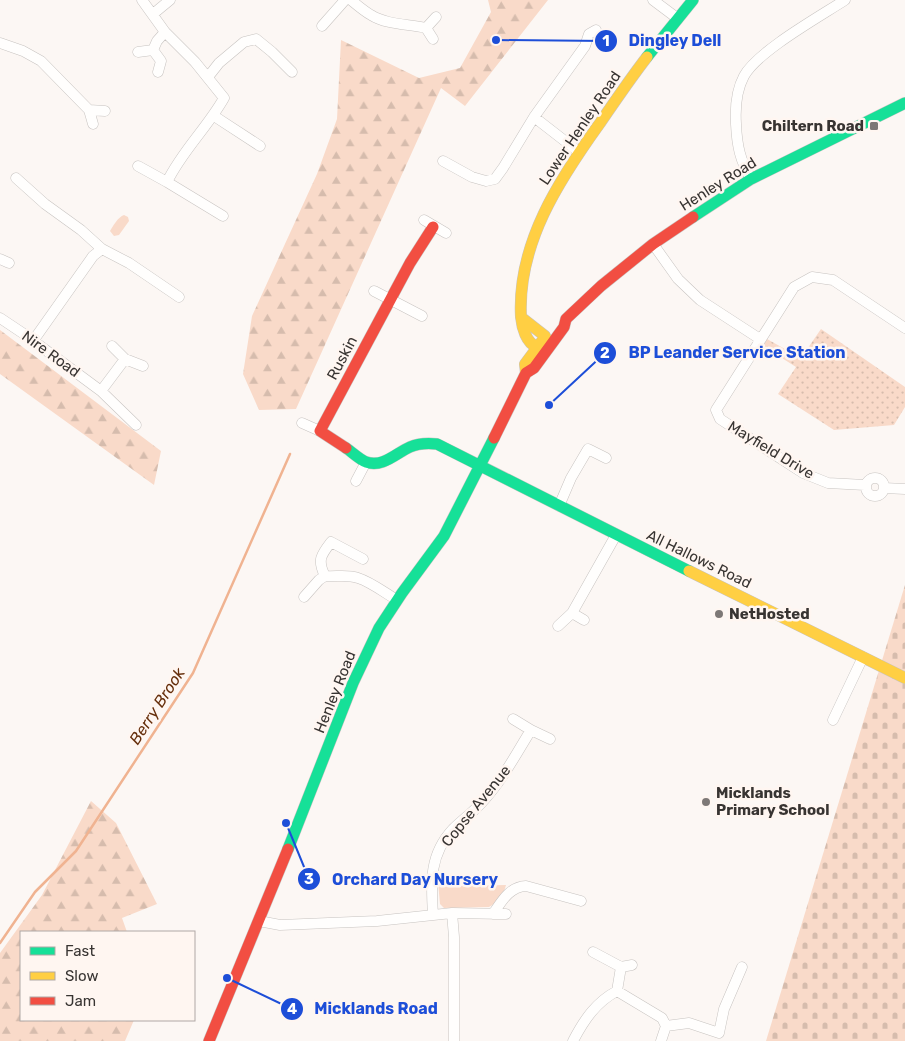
<svg xmlns="http://www.w3.org/2000/svg" width="905" height="1041" viewBox="0 0 905 1041" font-family="Rubik,sans-serif">
  <style>
    .grass { fill: #f9dac9 }
    .forest { fill: url(#forest-firs) }
    .cemetery { fill: url(#cemetery-stones) }
    .garden { fill: url(#garden-dots) }
    .lines { fill: none; stroke-linecap: round; stroke-linejoin: round }
    .stream { stroke: #f0b391; stroke-width: 2.5 }
    .street-casing { stroke: #c7c3c0; stroke-width: 11 }
    .fast-casing { stroke: #c7c3c0; stroke-width: 12 }
    .slow-casing { stroke: #c7c3c0; stroke-width: 12 }
    .jam-casing { stroke: #c7c3c0; stroke-width: 12 }
    .street { stroke: #fffefd; stroke-width: 10 }
    .fast { stroke: #16e098; stroke-width: 11 }
    .slow { stroke: #ffcf43; stroke-width: 11 }
    .jam { stroke: #f24e42; stroke-width: 11 }
    .poi-dot { fill: #7d7876; stroke: #fff6f1; stroke-width: 2 }
    .labels { text-anchor: middle; dominant-baseline: central; stroke-width: 5; stroke-linejoin: round; paint-order: stroke }
    .poi-label { font-size: 15px; font-weight: bold; fill: #383432; stroke: #fff6f1; text-anchor: start }
    .street-label { font-size: 15px; fill: #383432; stroke: #fff6f1 }
    .water-label { font-size: 16px; font-style: italic; fill: #662f0c; stroke: #fff6f1 }
    .leader { fill: none; stroke: #1d4ed8; stroke-width: 2 }
    .callout-dot { fill: #1d4ed8; stroke: #fff6f1; stroke-width: 2 }
    .mark-label { font-size: 15px; text-anchor: middle; font-weight: bold; fill: #fff }
    .callout-label { font-size: 16px; text-anchor: middle; font-weight: bold; fill: #1d4ed8; stroke: #fff6f1; stroke-width: 5; stroke-linejoin: round; paint-order: stroke }
  </style>
  <defs>
    <pattern id="forest-firs" width="22" height="20" patternUnits="userSpaceOnUse" patternTransform="scale(1.25)"><rect width="22" height="20" fill="#f9dac9"/><path d="M5 1l3.5 6h-7zM16 11l3.5 6h-7z" fill="#d6bcad"/></pattern>
    <pattern id="cemetery-stones" width="16" height="16" patternUnits="userSpaceOnUse" patternTransform="scale(1.25)"><rect width="16" height="16" fill="#f9dac9"/><path d="M2 7V4a2 2 0 0 1 4 0v3zM10 15v-3a2 2 0 0 1 4 0v3z" fill="#d6bcad"/></pattern>
    <pattern id="garden-dots" width="8" height="8" patternUnits="userSpaceOnUse" patternTransform="scale(1.25)"><rect width="8" height="8" fill="#f9dac9"/><path d="M2 2h.1M6 6h.1" fill="none" stroke="#d6bcad" stroke-width="1.8" stroke-linecap="round"/></pattern>
  </defs>
  <rect width="100%" height="100%" fill="#fcf7f4"/>
  <!-- grass -->
  <path class="grass" d="M124 215 128 217 129 221 119 235 114 236 110 231C113 226 118 217 124 215Z
    M438 882 456 886 506 885C504 894 497 903 489 907L444 908 440 904Z"/>
  <!-- forest -->
  <path class="forest" d="M488 0H548L465 106 441 88 296 409 259 410 243 374 252 316 317 174 337 119 341 40 419 78 460 68 491 12Z
    M0 330 161 451 154 485 0 374Z
    M91 801 116 823 157 904 122 918 127 932H21V1020H134L125 1041H0V953L42 895Z"/>
  <!-- cemetery -->
  <path class="cemetery" d="M905 585V1041H766Z"/>
  <!-- garden -->
  <path class="garden" d="M821 329 905 387V407L894 425 834 430 778 394 796 367 763 346 767 339 801 358Z"/>
  <g class="lines">
    <!-- stream -->
    <path class="stream" d="M0 943 35 892 76 851 193 673 290 454"/>
    <defs>
      <path id="street" d="M142 0 165 32 195 62 224 98C207 128 182 151 167 182L223 216
        M351 0C357 5 364 11 371 15 387 25 409 24 426 28L436 17
        M653 0 677 18
        M153 14 170 0
        M322 26 345 0
        M426 28 433 39
        M0 43 23 51 41 61 89 110 93 124
        M138 52 153 50
        M158 72 161 61 153 50 157 41 165 32
        M208 77 219 63 244 42 256 39 272 52 292 72
        M89 110 105 111
        M214 116 260 146
        M534 117 585 46 589 34 596 30
        M443 161 472 177 486 181 495 179 503 168 534 117 579 152
        M138 166 167 182
        M16 178 45 204 81 230 102 249
        M751 179C740 160 737 146 736 124 735 108 736 91 744 76 758 51 819 17 845 0
        M424 220 446 233
        M653 244 678 279 700 300 760 339
        M0 259 9 263
        M374 291 422 316
        M0 318 24 334 101 391 136 425
        M33 341 93 256 102 249 129 263 179 297
        M112 346 125 359
        M101 391 125 359 143 366
        M302 423 320 431
        M866 487a9 9 0 1 1 18 0a9 9 0 1 1-18 0Z
        M356 481 366 462
        M865 485 828 483 803 473 720 419 716 410 794 287 812 277 833 280 905 328
        M884 488 905 489
        M559 506 571 478 588 449 606 458
        M325 576C317 560 321 555 331 542L363 559
        M304 597 319 580 325 576C336 577 347 574 358 578 371 582 385 593 397 600
        M572 613 584 620
        M558 626 572 613 616 535
        M513 719 531 730
        M833 720 863 657
        M452 913 454 937V1041
        M493 914C502 901 509 887 526 886L581 901
        M433 915C431 882 429 855 453 829 463 819 475 811 484 800 503 779 516 754 531 730L550 739
        M259 921 280 925 377 921 452 913 506 914
        M593 952 621 967 617 991
        M621 967 632 965
        M666 1026 689 1023 719 1033 724 1009 742 967
        M573 1041C584 1020 596 1002 617 991L662 1018 666 1026
        M661 1041 666 1026"/>
      <path id="fast" d="M647 57 693 0
        M693 217 751 179 905 103
        M346 448C352 452 359 459 366 462 383 468 396 453 410 447 419 443 427 443 437 444L689 571
        M288 849 353 683 379 628 402 593 444 536 494 438"/>
      <path id="slow" d="M522 318 545 336 548 347C545 347 540 348 537 347 526 343 522 327 521 317 517 244 559 180 600 123 615 101 630 79 647 57
        M526 373 525 364 545 337
        M689 571 905 678"/>
      <path id="jam" d="M494 438 526 373 534 368 564 327 566 319 601 286 653 244 693 217
        M346 448 320 431 410 263 433 227
        M209 1041 288 849"/>
    </defs>
    <!-- street casing -->
    <use href="#street" class="street-casing"/>
    <!-- fast casing -->
    <use href="#fast" class="fast-casing"/>
    <!-- slow casing -->
    <use href="#slow" class="slow-casing"/>
    <!-- jam casing -->
    <use href="#jam" class="jam-casing"/>
    <!-- street -->
    <use href="#street" class="street"/>
    <!-- fast -->
    <use href="#fast" class="fast"/>
    <!-- slow -->
    <use href="#slow" class="slow"/>
    <!-- jam -->
    <use href="#jam" class="jam"/>
  </g>
  <!-- markers -->
  <g class="poi-dot">
    <rect x="869" y="121" width="10" height="10" rx="2.5"/>
    <circle cx="719" cy="614" r="5"/>
    <circle cx="706" cy="802" r="5"/>
  </g>
  <g class="labels">
    <!-- poi labels -->
    <g class="poi-label">
      <text x="864" y="126" text-anchor="end">Chiltern Road</text>
      <text x="729" y="614">NetHosted</text>
      <text x="716" y="793">Micklands<tspan x="716" dy="17">Primary School</tspan></text>
    </g>
    <!-- street labels -->
    <g class="street-label">
      <text transform="translate(580 128) rotate(-56)">Lower Henley Road</text>
      <text transform="translate(718 184) rotate(-32)">Henley Road</text>
      <text transform="translate(51 354) rotate(36)">Nire Road</text>
      <text transform="translate(342 358) rotate(-62)">Ruskin</text>
      <text transform="translate(771 450) rotate(31)">Mayfield Drive</text>
      <text transform="translate(699 559) rotate(26)">All Hallows Road</text>
      <text transform="translate(335 692) rotate(-68)">Henley Road</text>
      <text transform="translate(476 806) rotate(-51)">Copse Avenue</text>
    </g>
    <!-- water labels -->
    <g class="water-label">
      <text transform="translate(157 706) rotate(-57)">Berry Brook</text>
    </g>
  </g>
  <!-- callouts -->
  <path class="leader" d="M496 40L606 41M549 405L605 353M286 823L309 879M227 978L292 1009"/>
  <g class="callout-dot">
    <circle cx="496" cy="40" r="5"/>
    <circle cx="549" cy="405" r="5"/>
    <circle cx="286" cy="823" r="5"/>
    <circle cx="227" cy="978" r="5"/>
    <circle cx="606" cy="41" r="12"/>
    <circle cx="605" cy="353" r="12"/>
    <circle cx="309" cy="879" r="12"/>
    <circle cx="292" cy="1009" r="12"/>
  </g>
  <g class="mark-label">
    <text x="606" y="46">1</text>
    <text x="605" y="358">2</text>
    <text x="309" y="884">3</text>
    <text x="292" y="1014">4</text>
  </g>
  <g class="callout-label">
    <text x="675" y="46">Dingley Dell</text>
    <text x="737" y="358">BP Leander Service Station</text>
    <text x="415" y="885">Orchard Day Nursery</text>
    <text x="376" y="1014">Micklands Road</text>
  </g>
  <!-- legend -->
  <rect x="20" y="931" width="175" height="90" fill="#fff6f1" stroke="#afa8a5"/>
  <rect x="30" y="947" width="25" height="8" fill="#16e098" stroke="#afa8a5"/>
  <text x="65" y="956" font-size="15" fill="#383432">Fast</text>
  <rect x="30" y="972" width="25" height="8" fill="#ffcf43" stroke="#afa8a5"/>
  <text x="65" y="981" font-size="15" fill="#383432">Slow</text>
  <rect x="30" y="997" width="25" height="8" fill="#f24e42" stroke="#afa8a5"/>
  <text x="65" y="1006" font-size="15" fill="#383432">Jam</text>
</svg>
